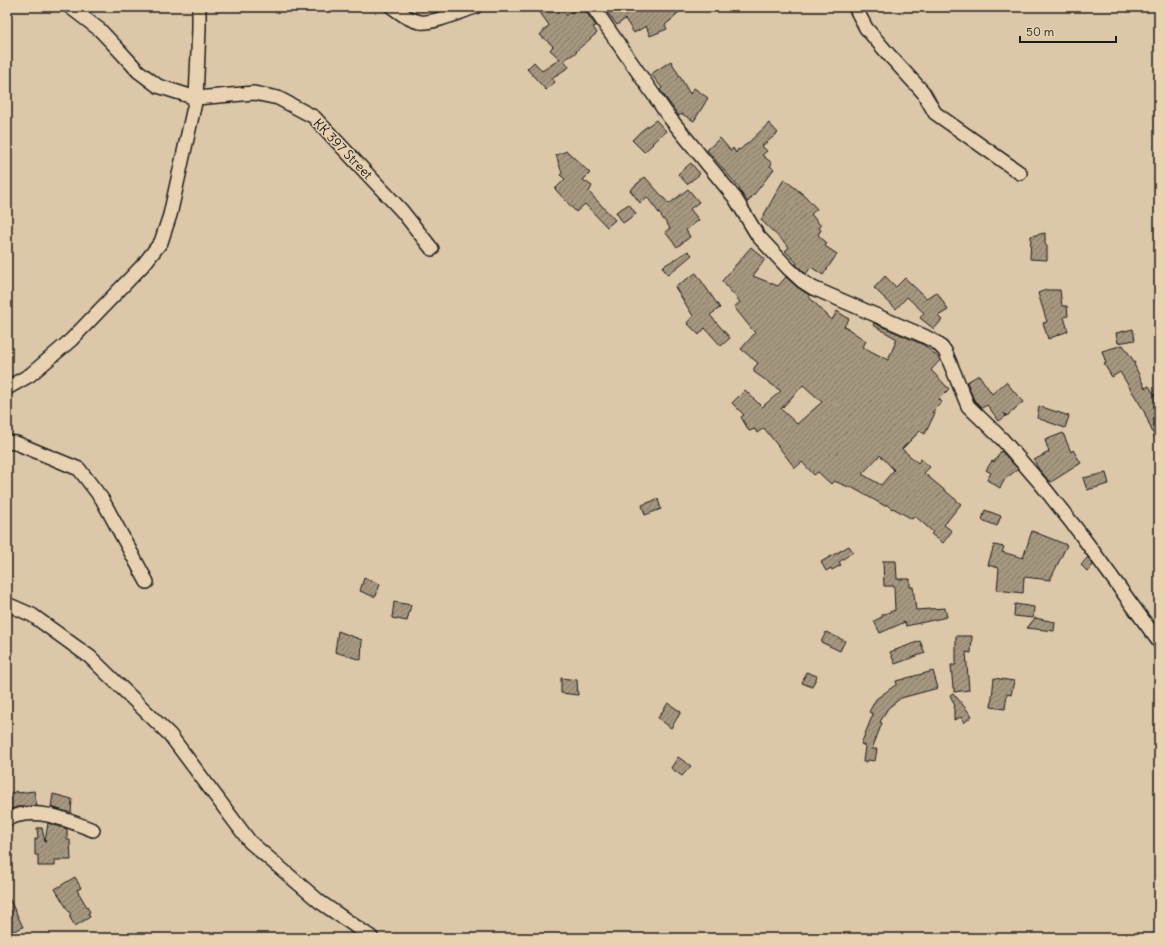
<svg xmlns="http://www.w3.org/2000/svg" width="1166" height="945" viewBox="0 0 1166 945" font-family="Delius,sans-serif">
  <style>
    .building { fill: url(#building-hatch); stroke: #1c1c1c; fill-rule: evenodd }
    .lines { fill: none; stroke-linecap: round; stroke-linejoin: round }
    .minor-casing { stroke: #1c1c1c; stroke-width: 16 }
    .minor { stroke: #e8d2b1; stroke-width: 13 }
    .labels { text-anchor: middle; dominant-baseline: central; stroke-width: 3; stroke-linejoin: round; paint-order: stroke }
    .street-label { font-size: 13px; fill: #1c1c1c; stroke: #e8d2b1 }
  </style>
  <defs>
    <pattern id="building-hatch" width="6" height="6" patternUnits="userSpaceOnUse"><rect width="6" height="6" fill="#a69780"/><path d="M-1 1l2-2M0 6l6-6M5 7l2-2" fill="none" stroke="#867a68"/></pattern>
  </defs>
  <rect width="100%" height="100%" fill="#dcc7a8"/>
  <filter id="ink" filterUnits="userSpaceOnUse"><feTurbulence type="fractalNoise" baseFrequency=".025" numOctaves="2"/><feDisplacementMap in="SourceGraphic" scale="8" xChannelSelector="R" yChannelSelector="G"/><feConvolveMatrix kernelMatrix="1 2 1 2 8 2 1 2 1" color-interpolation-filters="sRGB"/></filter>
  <g filter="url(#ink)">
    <!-- building -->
    <path class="building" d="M536 7H561L566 15 580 7H585L586 12 596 26 593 27 597 33 576 51 577 52 564 60 569 67 552 78 555 82 546 90 527 69 534 62 542 71 560 59 550 50 553 46 540 35 549 25Z
      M603 7H687L675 15 676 16 665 25 667 29 650 36 646 26 634 33 625 19 617 25Z
      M671 61 690 94 694 88 708 98 694 121 682 114 679 116 660 90 662 88 651 74Z
      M656 120 666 131 652 143 653 144 644 152 632 140 641 131Z
      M769 123 778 133 762 146 767 151 762 155 772 163 770 166 774 169 748 202 739 190 740 189 707 150 720 138 731 151 733 148 736 153 738 149 740 150 745 145H746Z
      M567 151 568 153H569L590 173 583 180 592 186 589 192 615 220 607 227 585 204 576 212 555 189 565 179 560 175 562 173 556 155Z
      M691 163 700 174 687 184 678 174Z
      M645 177 669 204 688 189 699 202 690 209 699 220 686 230 690 237 677 247 665 232 670 228 647 197 640 203 630 190Z
      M784 179 805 196 817 209 811 214 821 226 819 228 821 230 818 235 827 243 825 246 837 254 823 275 811 267 806 274 796 265 797 263 785 251 789 247 761 220Z
      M629 204 636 214 623 223 616 212Z
      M1045 233V244L1047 246V260L1030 259 1031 236Z
      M751 247 765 259 753 276 778 286 786 277 797 287 809 295V297L832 320 837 311 849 319 844 326 866 341 863 347 888 360 897 339 873 325 874 323 924 345 939 358 940 360 931 370 949 389 939 399 942 402 932 412 935 413 925 434 920 431 902 449 918 463 921 459 930 467 924 473 961 504 944 525 952 531 943 543 931 534 933 532 915 516 912 519 893 508 892 509 886 504 885 506 851 487V488L834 481 831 484 818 472 814 475 802 462 795 468 764 428 757 433 755 429 749 431 741 417 744 415 732 403 745 390 762 407 781 391 754 372V368L758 363 741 349 755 333 734 307 740 302 722 281ZM803 385 822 402 797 424 781 409ZM880 455 894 470 881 485 862 474Z
      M688 251 692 255 668 275 662 267Z
      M696 273 720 308 710 315 730 338 721 346 705 328 699 335 687 323 693 316 675 287Z
      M885 276 896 287 905 278 926 298 937 292 948 310 938 316 942 320 934 329 920 318 924 313 907 297 896 309 874 288Z
      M1046 290H1060L1062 306H1067L1068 316 1064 317 1068 331 1048 339 1043 323 1047 322 1038 293Z
      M1133 329 1135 340 1118 343 1116 333Z
      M1123 345 1135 363 1134 364 1145 388 1149 386 1159 402V448L1143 409 1120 372 1112 377 1104 364 1106 363 1102 351Z
      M979 375 992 394 1006 382 1023 402 1007 416 1004 413 1006 416 999 421 987 405 982 408 974 400 967 382Z
      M1039 406 1069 416 1065 428 1037 418Z
      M1063 433 1071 452 1073 450 1081 463 1051 482 1050 481H1049L1038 468 1034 460 1049 452 1045 440Z
      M1001 451 1018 469 1005 479 1000 488 987 480 991 473 986 470 992 461 994 462Z
      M1106 473 1109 484 1087 490 1083 478Z
      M658 499 661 509 645 515 642 505Z
      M985 510 1001 516 997 526 982 520Z
      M1032 531 1067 545 1050 580 1024 577 1023 593 997 590 999 568 988 565 994 545 1004 547 1002 552 1023 558Z
      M849 546 853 552 839 562 841 565 832 570 831 568 826 571 821 562Z
      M1088 557 1093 565 1088 572 1081 565Z
      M883 561H896L897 579H910V587H913L916 610 945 608 947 617 906 626 905 622 880 633 874 621 882 617V615L895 610 894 586H884Z
      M364 578 380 584 376 596H372L360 591Z
      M394 602 411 605 407 621 392 618Z
      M1015 604 1034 607 1033 618 1014 616Z
      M1035 618 1055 622 1054 631 1027 628Z
      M338 631 362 640 361 660 335 652Z
      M826 632 845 641 840 651 821 642Z
      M956 636H972L971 653 966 652 969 690 954 692V688H953L951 665H956Z
      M920 641 925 653 895 664 890 652Z
      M933 671 938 688 901 698 888 708 880 722 882 723 872 749H877L875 761 868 760 867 762H863L865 746 861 744 873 714 869 712 876 699 897 684 896 681Z
      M806 672 817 676 812 687 802 683Z
      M561 678 577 680 578 695 561 693Z
      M994 678 1014 681 1011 695 1007 694 1005 709 991 707Z
      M953 693 972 716 964 723 961 717 954 720V707L955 706 950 695Z
      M668 703 681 712 671 728 658 718Z
      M678 757 691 766 682 776 671 768Z
      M17 791 18 793 34 791 37 806 17 807 7 811V795Z
      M53 794 72 799 71 813 51 807Z
      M48 823 67 829V840H70L71 860H55V866H38V855H35V839L38 838 37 828H42L45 842Z
      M75 877 81 888 77 890 90 912 88 913 90 917 75 926 69 916 71 915 55 889Z
      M7 894 23 927 7 934Z"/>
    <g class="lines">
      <defs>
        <path id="minor" d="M70 7 100 30 118 49 138 71 158 86 196 98 254 93 278 98 314 117 402 211 432 249
          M392 7C400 13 409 20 420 22 432 24 463 11 475 7
          M593 7 669 117 735 198 758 236 789 269 802 281 813 288 924 336 937 343 945 351 968 406 1002 439 1041 484 1079 532 1159 642
          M855 7 866 28 890 56 923 92 935 113 1020 173
          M7 388 30 375 71 340 144 264 161 242 170 215 196 98 199 29V7
          M7 442 16 443 79 469 102 499 147 582
          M7 604 32 615 90 657 170 735 250 842 320 902 371 937
          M7 819C36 806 65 819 93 830"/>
      </defs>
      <!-- minor casing -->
      <use href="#minor" class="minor-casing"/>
      <!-- minor -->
      <use href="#minor" class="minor"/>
    </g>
  </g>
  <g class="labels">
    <!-- street labels -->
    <g class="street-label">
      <text transform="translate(343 149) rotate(46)">KK 397 Street</text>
    </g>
  </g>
  <!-- margin -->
  <rect width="1166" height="945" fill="none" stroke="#e8d2b1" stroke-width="24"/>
  <rect x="12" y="12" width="1142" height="921" fill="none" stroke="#1c1c1c" stroke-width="1.5" filter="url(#ink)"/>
  <!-- scale -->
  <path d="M1020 36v6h96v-6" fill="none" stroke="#1c1c1c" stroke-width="2"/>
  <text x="1026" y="36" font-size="12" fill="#1c1c1c" stroke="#e8d2b1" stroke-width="3" paint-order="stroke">50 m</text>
</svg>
